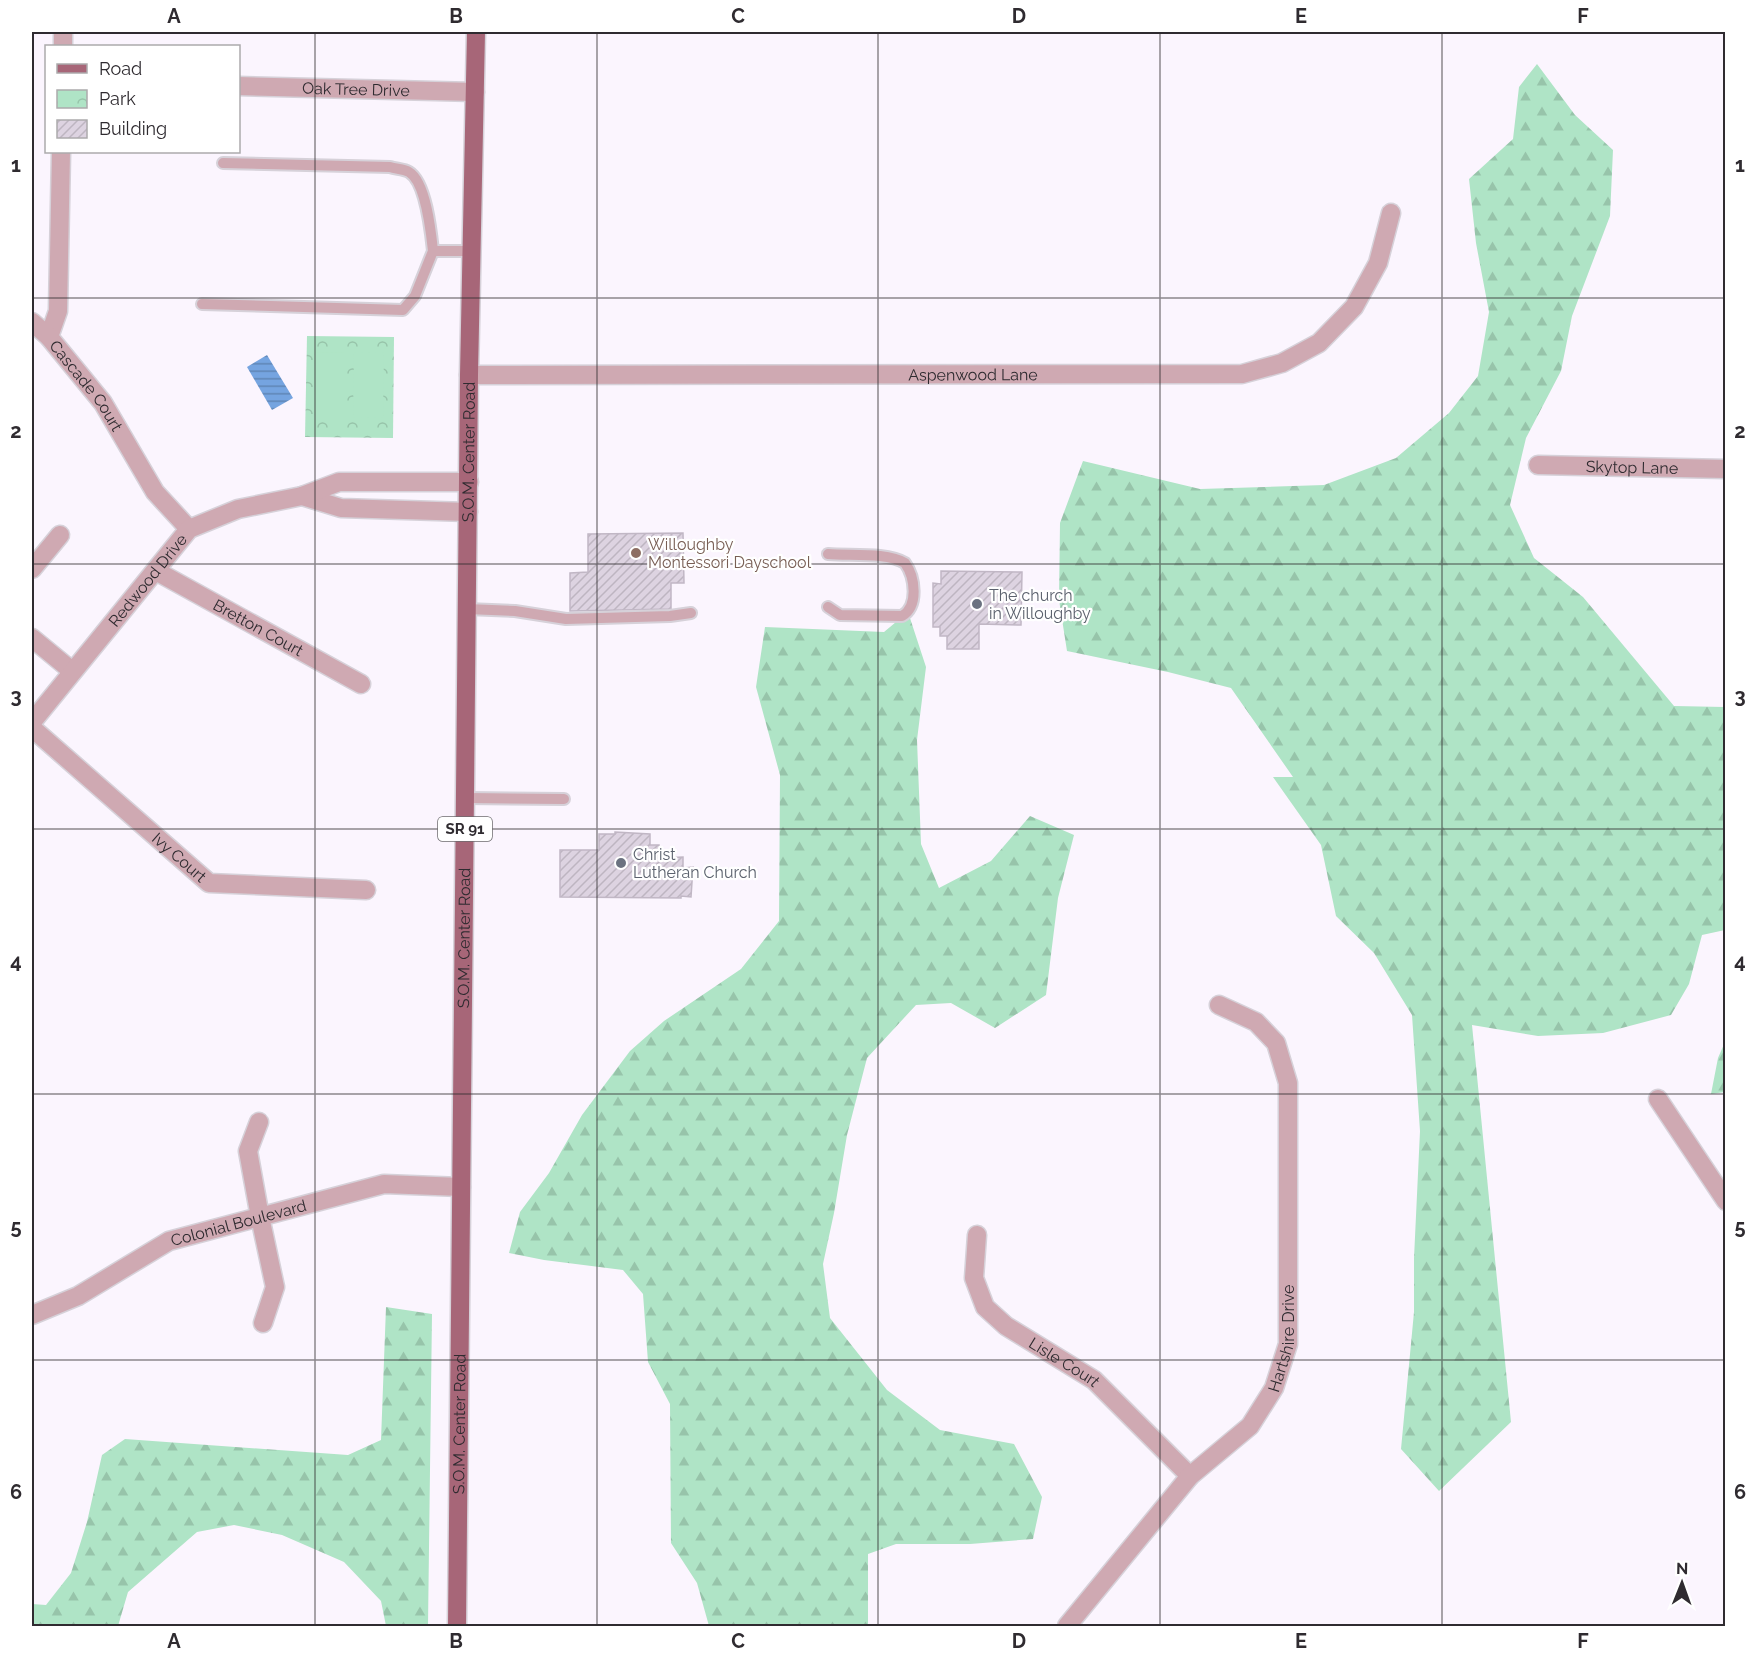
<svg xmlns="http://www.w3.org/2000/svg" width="1757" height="1658" viewBox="0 0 1757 1658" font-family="Raleway,sans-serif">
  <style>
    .forest { fill: url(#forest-firs) }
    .park { fill: url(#park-crowns) }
    .garden { fill: #afe4c6 }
    .water { fill: url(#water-rules) }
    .building { fill: url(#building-hatch); stroke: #c1b7c5; stroke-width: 1.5 }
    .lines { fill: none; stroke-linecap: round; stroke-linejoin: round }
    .service-casing { stroke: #d6d1d9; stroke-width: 14 }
    .minor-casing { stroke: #d6d1d9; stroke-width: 21 }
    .primary-casing { stroke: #d6d1d9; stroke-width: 21 }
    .service { stroke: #cfa9b2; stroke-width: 10 }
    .minor { stroke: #cfa9b2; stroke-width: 18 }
    .primary { stroke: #a76678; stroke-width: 18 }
    .grid { fill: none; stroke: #2f2b30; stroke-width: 1.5; stroke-opacity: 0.55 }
    .education-dot { fill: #8d6e63; stroke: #fff; stroke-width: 2 }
    .worship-dot { fill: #6b7280; stroke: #fff; stroke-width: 2 }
    .labels { text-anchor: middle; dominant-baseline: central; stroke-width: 4.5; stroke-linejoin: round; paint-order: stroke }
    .shield { fill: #fff; stroke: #6d6b6e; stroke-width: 1.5 }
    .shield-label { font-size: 15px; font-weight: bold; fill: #2f2b30 }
    .street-label { font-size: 16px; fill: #2f2b30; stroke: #fff }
    .education-label { font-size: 16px; fill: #785e54; stroke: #fff; text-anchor: start }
    .worship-label { font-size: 16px; fill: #5b616d; stroke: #fff; text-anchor: start }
    .neatline { fill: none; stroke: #2f2b30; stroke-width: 2 }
    .grid-label { font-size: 20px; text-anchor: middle; font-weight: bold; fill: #2f2b30 }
  </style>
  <defs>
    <pattern id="forest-firs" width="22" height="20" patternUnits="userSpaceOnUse" patternTransform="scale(1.5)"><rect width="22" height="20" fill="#afe4c6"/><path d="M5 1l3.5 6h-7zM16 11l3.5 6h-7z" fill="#97c4aa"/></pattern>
    <pattern id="park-crowns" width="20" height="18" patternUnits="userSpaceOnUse" patternTransform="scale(1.5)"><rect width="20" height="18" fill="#afe4c6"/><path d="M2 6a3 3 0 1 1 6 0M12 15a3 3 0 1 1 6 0" fill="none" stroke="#97c4aa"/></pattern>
    <pattern id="water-rules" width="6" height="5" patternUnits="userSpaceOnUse" patternTransform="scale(1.5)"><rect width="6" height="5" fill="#75a4e0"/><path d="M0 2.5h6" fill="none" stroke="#6086b6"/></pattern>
    <pattern id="building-hatch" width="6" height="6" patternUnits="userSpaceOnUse" patternTransform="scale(1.5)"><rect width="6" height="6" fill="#ddd3e1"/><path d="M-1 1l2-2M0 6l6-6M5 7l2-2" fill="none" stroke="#beb5c1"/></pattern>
  </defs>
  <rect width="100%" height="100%" fill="#fbf5fe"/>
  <!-- forest -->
  <path class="forest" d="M1537 64 1575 115 1613 150 1610 216 1572 316 1561 371 1526 438 1510 505 1534 558 1583 597 1674 706 1725 707V930L1702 935 1689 984 1671 1015 1603 1033 1538 1036 1472 1025 1511 1422 1439 1491 1401 1449 1414 1312V1258L1420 1131 1412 1015 1374 953 1336 916 1321 845 1273 777H1293L1231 688 1168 672 1067 651 1059 600 1060 523 1083 461 1200 489 1324 485 1396 458 1449 413 1478 376 1489 312 1476 243 1469 179 1513 139 1519 87Z
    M908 612 926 667 917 740 921 844 939 888 991 861 1030 816 1074 835 1058 898 1046 995 995 1028 951 1003 916 1005 867 1058 847 1135 834 1213 823 1264 830 1318 887 1390 940 1430 1014 1444 1042 1497 1033 1539 970 1544H896L868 1554V1626H709L697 1583 671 1543 670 1404 648 1362 643 1294 623 1270 544 1260 509 1253 520 1212 549 1173 582 1115 630 1051 664 1021 741 969 779 921 780 775 756 687 765 627 884 632Z
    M1725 1042V1092L1711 1094 1718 1058Z
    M386 1307 432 1314 428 1626H386L381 1601 344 1562 282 1535 234 1525 197 1532 128 1592 118 1626H32V1604L46 1605 71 1573 87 1522 102 1455 125 1439 348 1455 381 1440Z"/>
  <!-- park -->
  <path class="park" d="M307 336 394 337 393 438 305 437Z"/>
  <!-- garden -->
  <path class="garden" d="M315 352 344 353V417H314Z
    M354 352 384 353 383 418 353 417Z"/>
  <!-- water -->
  <path class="water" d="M267 355 293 398 272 410 247 367Z"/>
  <!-- building -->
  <path class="building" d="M683 533 684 583H671V609L570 611V573L588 572V534Z
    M941 571 1022 572 1021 625 979 624V649H947V636H940V627H933V583L941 584Z
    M615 832 650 834V845H659L658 858 683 857V868L693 867 691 897 681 896V898L560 897V850H599V834H615Z"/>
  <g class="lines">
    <defs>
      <path id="service" d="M223 163 390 167C396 169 404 169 409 172 426 182 431 232 433 251
        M202 304 403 310 415 296 433 251H472
        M828 554C850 556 887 552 905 563 915 577 919 606 902 616L840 615 828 607
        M467 609 515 611 566 619 670 616 691 613
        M466 798 564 799"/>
      <g id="minor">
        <path d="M63 46V35"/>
        <path id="s1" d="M238 86 475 92"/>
        <path id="s2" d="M61 152 58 311 49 337 103 403 155 492 189 529"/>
        <path d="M32 322 49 337"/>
        <path id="s3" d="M469 375 1242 374 1282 363 1319 343 1354 307 1378 263 1391 213"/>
        <path id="s4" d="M1538 465 1726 469"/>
        <path d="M302 496 341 508 468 512"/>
        <path d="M32 569 60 535"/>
        <path id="s5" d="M156 571 361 684"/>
        <path d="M32 638 72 671"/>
        <path id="s6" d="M32 722 189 529 238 509 302 496 339 482H469"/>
        <path id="s7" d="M32 728 209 883 366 890"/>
        <path d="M1658 1099 1726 1201"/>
        <path d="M259 1122 248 1151 260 1217 275 1287 263 1323"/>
        <path id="s8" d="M977 1235 974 1278 985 1307 1006 1326 1094 1380 1190 1476"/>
        <path id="s9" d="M32 1315 78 1296 169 1241 384 1184 461 1187"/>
        <path id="s10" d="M1067 1626 1190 1476 1250 1426 1274 1388 1288 1344V1083L1276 1043 1256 1022 1219 1005"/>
      </g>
      <g id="primary">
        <path id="s11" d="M457 1626 469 375 476 32"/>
      </g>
    </defs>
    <!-- service casing -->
    <use href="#service" class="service-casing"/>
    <!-- minor casing -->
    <use href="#minor" class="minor-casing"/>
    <!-- primary casing -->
    <use href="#primary" class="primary-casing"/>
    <!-- service -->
    <use href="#service" class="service"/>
    <!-- minor -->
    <use href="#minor" class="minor"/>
    <!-- primary -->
    <use href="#primary" class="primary"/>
  </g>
  <!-- grid -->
  <path class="grid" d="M315 32V1626M597 32V1626M878 32V1626M1160 32V1626M1442 32V1626M32 298H1726M32 564H1726M32 829H1726M32 1094H1726M32 1360H1726"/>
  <!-- markers -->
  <circle class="education-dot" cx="636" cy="553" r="6"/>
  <g class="worship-dot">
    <circle cx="977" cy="604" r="6"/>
    <circle cx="621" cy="863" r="6"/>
  </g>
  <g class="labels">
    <!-- shield labels -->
    <rect class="shield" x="438" y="817" width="54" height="24" rx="4.5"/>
    <g class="shield-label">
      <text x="465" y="829">SR 91</text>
    </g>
    <!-- street labels -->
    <g class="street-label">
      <text stroke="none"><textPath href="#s1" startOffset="118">Oak Tree Drive</textPath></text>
      <text stroke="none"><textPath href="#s3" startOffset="504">Aspenwood Lane</textPath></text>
      <text stroke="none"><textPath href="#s2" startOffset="248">Cascade Court</textPath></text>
      <text stroke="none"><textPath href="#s11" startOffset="1174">S.O.M. Center Road</textPath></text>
      <text stroke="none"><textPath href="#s4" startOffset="94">Skytop Lane</textPath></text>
      <text stroke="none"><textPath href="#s6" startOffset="183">Redwood Drive</textPath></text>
      <text stroke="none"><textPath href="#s5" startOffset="117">Bretton Court</textPath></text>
      <text stroke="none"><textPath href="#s7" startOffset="196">Ivy Court</textPath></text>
      <text stroke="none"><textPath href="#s11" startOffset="688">S.O.M. Center Road</textPath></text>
      <text stroke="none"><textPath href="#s9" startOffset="228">Colonial Boulevard</textPath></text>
      <text stroke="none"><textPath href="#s10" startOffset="368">Hartshire Drive</textPath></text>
      <text stroke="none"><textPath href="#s8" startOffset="171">Lisle Court</textPath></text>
      <text stroke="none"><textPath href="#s11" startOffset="202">S.O.M. Center Road</textPath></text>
    </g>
    <!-- education labels -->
    <g class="education-label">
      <text x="648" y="544">Willoughby<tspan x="648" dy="18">Montessori Dayschool</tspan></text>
    </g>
    <!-- worship labels -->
    <g class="worship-label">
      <text x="989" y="595">The church<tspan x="989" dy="18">in Willoughby</tspan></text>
      <text x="633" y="854">Christ<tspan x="633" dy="18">Lutheran Church</tspan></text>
    </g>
  </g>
  <!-- border -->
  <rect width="1757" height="1658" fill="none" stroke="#ffffff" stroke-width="66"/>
  <!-- legend -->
  <rect x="45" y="45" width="195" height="108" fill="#ffffff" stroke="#acaaac" stroke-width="1.5"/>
  <rect x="57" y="64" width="30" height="9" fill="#a76678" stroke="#acaaac" stroke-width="1.5"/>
  <text x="99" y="75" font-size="18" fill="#2f2b30">Road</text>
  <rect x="57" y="90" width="30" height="18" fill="url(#park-crowns)" stroke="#acaaac" stroke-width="1.5"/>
  <text x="99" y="105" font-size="18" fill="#2f2b30">Park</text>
  <rect x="57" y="120" width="30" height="18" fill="url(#building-hatch)" stroke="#acaaac" stroke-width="1.5"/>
  <text x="99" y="135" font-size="18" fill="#2f2b30">Building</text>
  <!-- north arrow -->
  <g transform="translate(1682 1583) rotate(1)" stroke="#ffffff" stroke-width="4.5" paint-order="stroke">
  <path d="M0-4.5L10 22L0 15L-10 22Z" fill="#2f2b30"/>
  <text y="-9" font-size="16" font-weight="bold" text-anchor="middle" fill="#2f2b30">N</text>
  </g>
  <rect x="33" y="33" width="1691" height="1592" class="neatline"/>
  <g class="grid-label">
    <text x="174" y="23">A</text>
    <text x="456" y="23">B</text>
    <text x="738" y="23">C</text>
    <text x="1019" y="23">D</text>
    <text x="1301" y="23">E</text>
    <text x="1583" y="23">F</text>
    <text x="16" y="172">1</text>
    <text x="1740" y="172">1</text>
    <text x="16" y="438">2</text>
    <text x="1740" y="438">2</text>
    <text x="16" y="703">3</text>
    <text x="1740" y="703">3</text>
    <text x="16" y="968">4</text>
    <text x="1740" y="968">4</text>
    <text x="16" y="1234">5</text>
    <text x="1740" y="1234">5</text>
    <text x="16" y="1499">6</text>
    <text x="1740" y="1499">6</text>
    <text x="174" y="1648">A</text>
    <text x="456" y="1648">B</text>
    <text x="738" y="1648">C</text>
    <text x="1019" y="1648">D</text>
    <text x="1301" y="1648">E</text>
    <text x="1583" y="1648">F</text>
  </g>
</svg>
